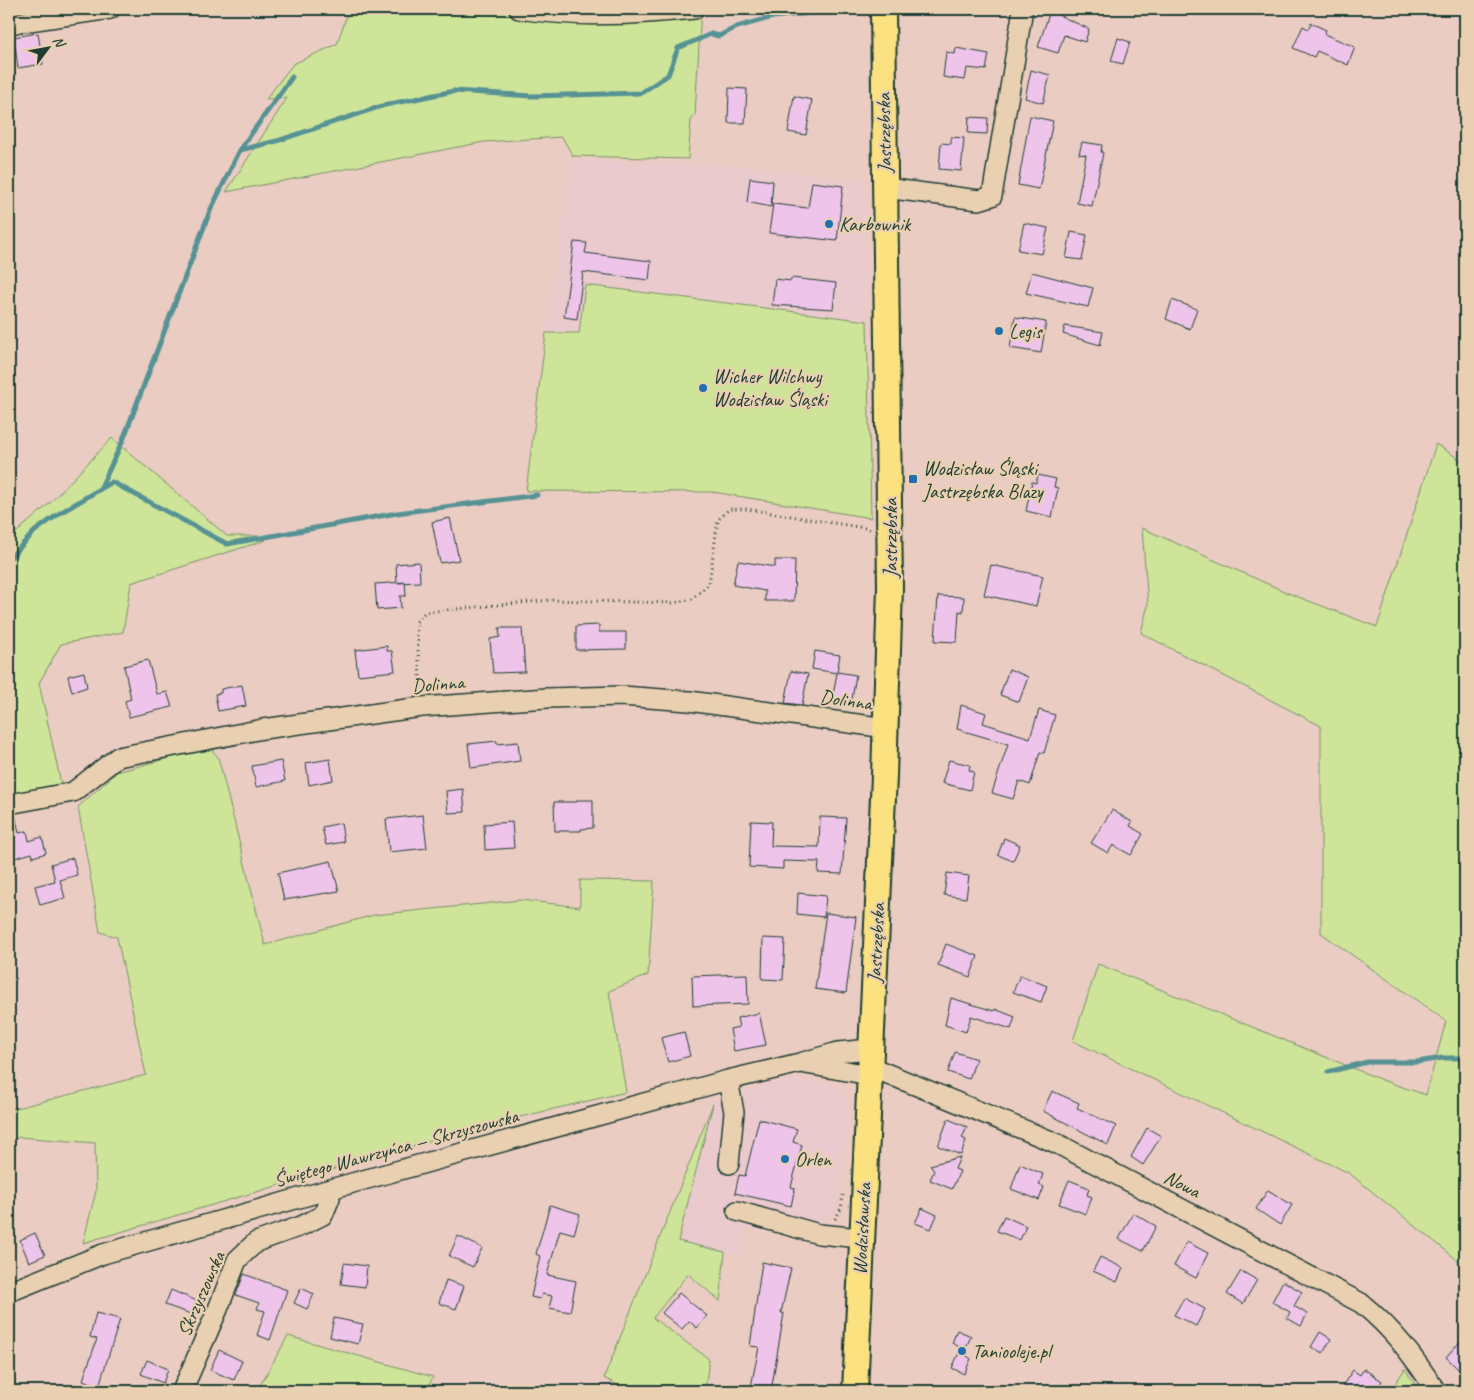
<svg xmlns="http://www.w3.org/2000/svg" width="1474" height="1400" viewBox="0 0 1474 1400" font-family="Caveat,sans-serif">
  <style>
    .built { fill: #ebcace }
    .green { fill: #cee499; stroke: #769066 }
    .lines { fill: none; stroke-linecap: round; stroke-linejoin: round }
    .stream { stroke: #569294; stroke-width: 5 }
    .building { fill: #eec4eb; stroke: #1f3d34 }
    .minor-casing { stroke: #1f3d34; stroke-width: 22 }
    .major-casing { stroke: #1f3d34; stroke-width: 28 }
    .path { stroke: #1f3d34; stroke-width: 3; stroke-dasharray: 1 4; stroke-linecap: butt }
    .minor { stroke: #e9d0b1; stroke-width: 19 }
    .major { stroke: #fbe180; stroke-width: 24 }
    .poi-dot { fill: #1f6fb2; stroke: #e9d0b1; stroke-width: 2 }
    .labels { text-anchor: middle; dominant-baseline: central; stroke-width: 4.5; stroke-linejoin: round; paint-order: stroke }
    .street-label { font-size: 20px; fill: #1f3d34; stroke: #e9d0b1 }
    .poi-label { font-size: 20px; fill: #1f3d34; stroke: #e9d0b1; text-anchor: start }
  </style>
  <rect width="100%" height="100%" fill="#eaccc2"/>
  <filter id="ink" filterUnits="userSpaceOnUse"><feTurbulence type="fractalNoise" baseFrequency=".02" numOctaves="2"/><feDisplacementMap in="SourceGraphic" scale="10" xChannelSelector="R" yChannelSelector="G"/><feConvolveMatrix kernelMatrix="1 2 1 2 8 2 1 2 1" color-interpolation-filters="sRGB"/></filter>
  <g filter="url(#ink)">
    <!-- built -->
    <path class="built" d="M572 160 736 166 865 182 867 321 585 285 579 334 546 333Z
      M797 1079 832 1084 842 1091 849 1106V1123L835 1212 825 1221 830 1244 746 1228 740 1256 678 1241 715 1099 775 1082Z"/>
    <!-- green -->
    <path class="green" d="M349 9H701L695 115 691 120 688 159 573 156 562 137 484 142 226 192 287 98 266 99 293 64 337 44Z
      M585 285 867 321 871 518 713 492 526 491 546 333H579Z
      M112 438 227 536H259L266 540 131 583 123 632 61 644 39 683 62 788 9 801V539L50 503Z
      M1436 444 1465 463V1266L1349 1173 1073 1041 1098 964 1382 1080 1426 1095 1446 1021 1321 933V726L1141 633 1148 605 1142 528 1288 593 1377 627Z
      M209 747 218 757 265 945 374 915 521 900 580 907V880L654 881 648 975 609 991 626 1092 473 1128 83 1243 96 1191 95 1143 20 1137 9 1141V1110L146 1075 117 937 100 932 78 807 117 772Z
      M713 1104 678 1241 725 1252 720 1301 688 1274 653 1318 709 1359 705 1391H629L604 1378Z
      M288 1336 433 1377 426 1391H257Z
      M1405 1369 1419 1391H1390Z"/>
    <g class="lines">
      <!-- stream -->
      <path class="stream" d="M240 150 277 141 385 105 454 91 531 96 641 93 668 75 678 48 711 34 719 36 737 27 773 17 847 9
        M101 487 123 440 210 211 241 148 292 77
        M9 559 35 531 60 513 112 482 227 544 397 513 537 495
        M1328 1072 1367 1062H1417L1443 1058H1465"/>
    </g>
    <!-- building -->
    <path class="building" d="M1050 11 1089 29 1085 42 1064 35 1058 53 1038 47Z
      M1311 23 1326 30 1324 34 1355 47 1348 65 1317 51 1314 57 1293 48 1303 26 1308 29Z
      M38 33 43 64 18 68 14 37Z
      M1118 38 1130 42 1123 64 1111 61Z
      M956 48 989 54 986 70 967 68 965 80 943 77 946 52 955 54Z
      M1031 70 1050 75 1043 103 1025 98Z
      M729 88 747 89 745 123H728Z
      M794 96 812 100 806 135 788 132Z
      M1030 116 1053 121 1039 189 1018 185Z
      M969 117 988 118 987 134 968 133Z
      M951 137 964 138 961 171 939 169 941 143 951 144Z
      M1082 142 1102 145 1101 152 1103 153 1092 206 1077 203 1086 155 1079 154Z
      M750 178 773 181 771 207 747 202Z
      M812 182 843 186 837 241 769 233 773 204 808 208Z
      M1024 223 1048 228 1042 254 1018 250Z
      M1071 232 1087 235 1082 260 1066 258Z
      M574 242 587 243 585 253 651 261 649 280 583 272 577 319 564 317Z
      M1032 272 1093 288 1088 307 1026 293Z
      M791 278 836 283 833 309 772 305 775 279 791 281Z
      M1172 300 1197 309 1190 329 1166 319Z
      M1015 317 1046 322 1041 353 1010 348Z
      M1065 326 1103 332 1100 345 1063 334Z
      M1038 475 1056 479 1054 487 1058 488 1052 517 1026 511 1032 482 1036 483Z
      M450 518 459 560 440 563 432 522Z
      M775 560H795L794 601H765V591L733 585 738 561 775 567Z
      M419 562 420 582 397 583 396 564Z
      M991 565 1043 576 1036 606 984 595Z
      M405 582 406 596H400L401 608 377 610 375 584Z
      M938 596 964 597 963 612 959 611 957 642 935 641Z
      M599 625V632H626V649L576 650V626Z
      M499 628H522L525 672 493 673 490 639 500 637Z
      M387 646V651H392L395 671 358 675 355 650Z
      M815 651 840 655 837 672 856 675 851 705 832 701 837 673 812 669Z
      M148 660 157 694 167 692 172 707 129 717 125 701 131 699 124 666Z
      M1009 669 1028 677 1019 702 1000 695Z
      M791 671 808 674 802 705 785 703Z
      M84 672 87 687 72 692 68 676Z
      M242 685 246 706 218 711 215 694 221 693V689Z
      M961 705 986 713 983 723 1030 738 1039 710 1055 715 1044 753 1040 752 1030 785 1019 781 1013 799 992 793 1008 744 957 729Z
      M497 741V744L518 742 520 761 471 768 468 744Z
      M330 759 333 780 309 785 306 763Z
      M949 760 970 765 969 770 974 772 970 790 942 783Z
      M281 761 285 781 256 787 252 766Z
      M463 789 465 812 448 813 446 791Z
      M577 800H593V828L581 829V831H555L554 802H577Z
      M1112 810 1132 822 1130 826 1143 834 1131 855 1113 845 1108 853 1091 843Z
      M15 814 19 833 27 831 29 841 42 837 46 853 33 857 32 853 11 859 9 849V815Z
      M423 815 427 848 389 852 386 819Z
      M820 817 846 818 842 874 818 873 819 862 783 861V869L749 867 751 821 772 822 771 846 819 847Z
      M512 822 514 848 485 850 484 824Z
      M341 823 344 842 326 845 322 827Z
      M1004 838 1020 845 1013 861 998 855Z
      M73 858 77 875 60 880 65 898 40 905 35 886 55 881 51 864Z
      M331 861 339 891 284 900 278 873Z
      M947 873 969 876 966 898 944 895Z
      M798 893 826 896 824 917 797 914Z
      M826 913 856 917 846 993 815 989Z
      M763 938 785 939 783 980 762 979Z
      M946 944 978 956 970 977 938 965Z
      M747 974 748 1004 693 1006 692 976Z
      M1020 975 1047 986 1041 1002 1013 992Z
      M951 998 994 1011 995 1009 1015 1017 1011 1029 971 1016 966 1032 945 1025Z
      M759 1013 766 1045 734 1051 730 1029 739 1027 737 1018Z
      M684 1032 690 1056 668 1062 661 1038Z
      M955 1052 976 1059 969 1079 948 1072Z
      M1052 1091 1079 1103 1077 1108 1116 1126 1108 1145 1043 1111Z
      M759 1119 797 1129 793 1142 802 1145 791 1187 795 1188 791 1206 735 1193 739 1175 745 1176Z
      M948 1119 967 1127 962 1138 966 1140 961 1155 938 1146Z
      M1147 1128 1161 1136 1143 1165 1131 1157Z
      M960 1157 955 1169 960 1171 952 1189 930 1180 934 1171 930 1165Z
      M1020 1164 1043 1174 1039 1185 1044 1187 1039 1200 1011 1189Z
      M1069 1180 1089 1188 1087 1195 1092 1197 1086 1214 1059 1204Z
      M1268 1190 1292 1205 1280 1225 1256 1209Z
      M550 1205 580 1214 574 1234 560 1230 547 1275 576 1281 570 1312 549 1308 552 1296 542 1294 540 1299 531 1297 540 1256 536 1254Z
      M922 1208 937 1215 931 1229 915 1223Z
      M1133 1213 1156 1226 1143 1251 1119 1239Z
      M1004 1216 1026 1226 1020 1240 997 1231Z
      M35 1233 45 1255 29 1262 20 1240Z
      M458 1236 482 1248 473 1267 449 1256Z
      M1187 1242 1208 1253 1196 1278 1174 1266Z
      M1100 1257 1123 1268 1117 1282 1093 1271Z
      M762 1262 791 1268 781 1313H784L771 1391 751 1387 759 1347 750 1346Z
      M344 1263 367 1266 365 1287 341 1284Z
      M1241 1271 1257 1280 1243 1304 1227 1294Z
      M244 1274 287 1290 270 1340 257 1335 265 1311 257 1309 259 1303 236 1295Z
      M446 1280 464 1286 456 1309 439 1303Z
      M1283 1281 1302 1292 1294 1306 1307 1314 1301 1326 1287 1318 1290 1312 1272 1302Z
      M301 1288 314 1294 307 1309 294 1303Z
      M171 1290 197 1301 191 1314 165 1305Z
      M679 1293 707 1316 697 1328 689 1321 682 1329 662 1313Z
      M1184 1298 1205 1309 1196 1326 1174 1315Z
      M96 1313 120 1319 99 1386 83 1380 97 1339 90 1337Z
      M334 1318 363 1324 358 1344 330 1337Z
      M957 1330 971 1336 965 1350 952 1343Z
      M1320 1332 1331 1339 1323 1353 1311 1347Z
      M1465 1337V1376L1446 1357Z
      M219 1350 242 1361 234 1380 210 1370Z
      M960 1351 971 1359 964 1374 952 1368Z
      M147 1360 168 1369 163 1383 141 1374Z
      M1364 1369 1382 1381 1375 1391H1339L1353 1370 1360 1375Z"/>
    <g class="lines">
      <defs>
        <path id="minor" d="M519 9C577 18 636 15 694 9
          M9 24 110 9
          M885 188 979 200 992 196 1023 9
          M9 804 73 792 118 757 263 729 422 707 547 698 622 696 689 701 886 728
          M800 1063 870 1075
          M871 1067 1056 1143 1361 1303C1393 1329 1414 1357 1436 1391
          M728 1080 734 1112 729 1164
          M737 1211 819 1234 861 1238
          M9 1292 103 1254 327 1190 728 1080 800 1063 838 1052 871 1049
          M182 1391 218 1309 237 1260 256 1242 301 1226 323 1215 330 1198 327 1190"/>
        <path id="major" d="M855 1391 884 776 890 588 883 9"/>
      </defs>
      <!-- minor casing -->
      <use href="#minor" class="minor-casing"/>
      <!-- major casing -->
      <use href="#major" class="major-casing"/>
      <!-- path -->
      <path class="path" d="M421 691 416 622 425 612 551 600 674 603 692 599 709 584 718 520 729 509H747L871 529
        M835 1219 841 1209 843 1195"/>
      <!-- minor -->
      <use href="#minor" class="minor"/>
      <!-- major -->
      <use href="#major" class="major"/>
    </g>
  </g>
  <!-- markers -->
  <g class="poi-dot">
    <circle cx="829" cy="224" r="5"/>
    <circle cx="999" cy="331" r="5"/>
    <circle cx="703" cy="388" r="5"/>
    <rect x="908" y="474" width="10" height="10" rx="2.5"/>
    <circle cx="785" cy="1159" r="5"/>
    <circle cx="962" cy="1351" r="5"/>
  </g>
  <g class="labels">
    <!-- street labels -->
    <g class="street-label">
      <text transform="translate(884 133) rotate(-91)">Jastrzębska</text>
      <text transform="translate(890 538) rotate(-90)">Jastrzębska</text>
      <text transform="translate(438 684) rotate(-5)">Dolinna</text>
      <text transform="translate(846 700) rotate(8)">Dolinna</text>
      <text transform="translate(876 943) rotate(-87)">Jastrzębska</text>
      <text transform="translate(396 1148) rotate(-15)">Świętego Wawrzyńca — Skrzyszowska</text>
      <text transform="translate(1182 1184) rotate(27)">Nowa</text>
      <text transform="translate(862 1229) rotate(-87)">Wodzisławska</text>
      <text transform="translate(201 1294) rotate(-66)">Skrzyszowska</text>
    </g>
    <!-- poi labels -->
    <g class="poi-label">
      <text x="839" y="224">Karbownik</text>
      <text x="1009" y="331">Legis</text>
      <text x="713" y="376">Wicher Wilchwy<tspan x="713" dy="23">Wodzisław Śląski</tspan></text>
      <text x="923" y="468">Wodzisław Śląski<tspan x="923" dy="23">Jastrzębska Blazy</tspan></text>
      <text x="795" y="1159">Orlen</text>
      <text x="972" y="1351">Taniooleje.pl</text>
    </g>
  </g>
  <!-- margin -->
  <rect width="1474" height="1400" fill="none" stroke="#e9d0b1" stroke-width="30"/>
  <rect x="15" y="15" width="1444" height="1370" fill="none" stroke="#1f3d34" stroke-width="2" filter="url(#ink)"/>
  <!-- north arrow -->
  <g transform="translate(48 48) rotate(58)" stroke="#e9d0b1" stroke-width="4" paint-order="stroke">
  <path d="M0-4L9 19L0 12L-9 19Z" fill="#1f3d34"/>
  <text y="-8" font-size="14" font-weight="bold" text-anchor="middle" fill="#1f3d34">N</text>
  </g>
</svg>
